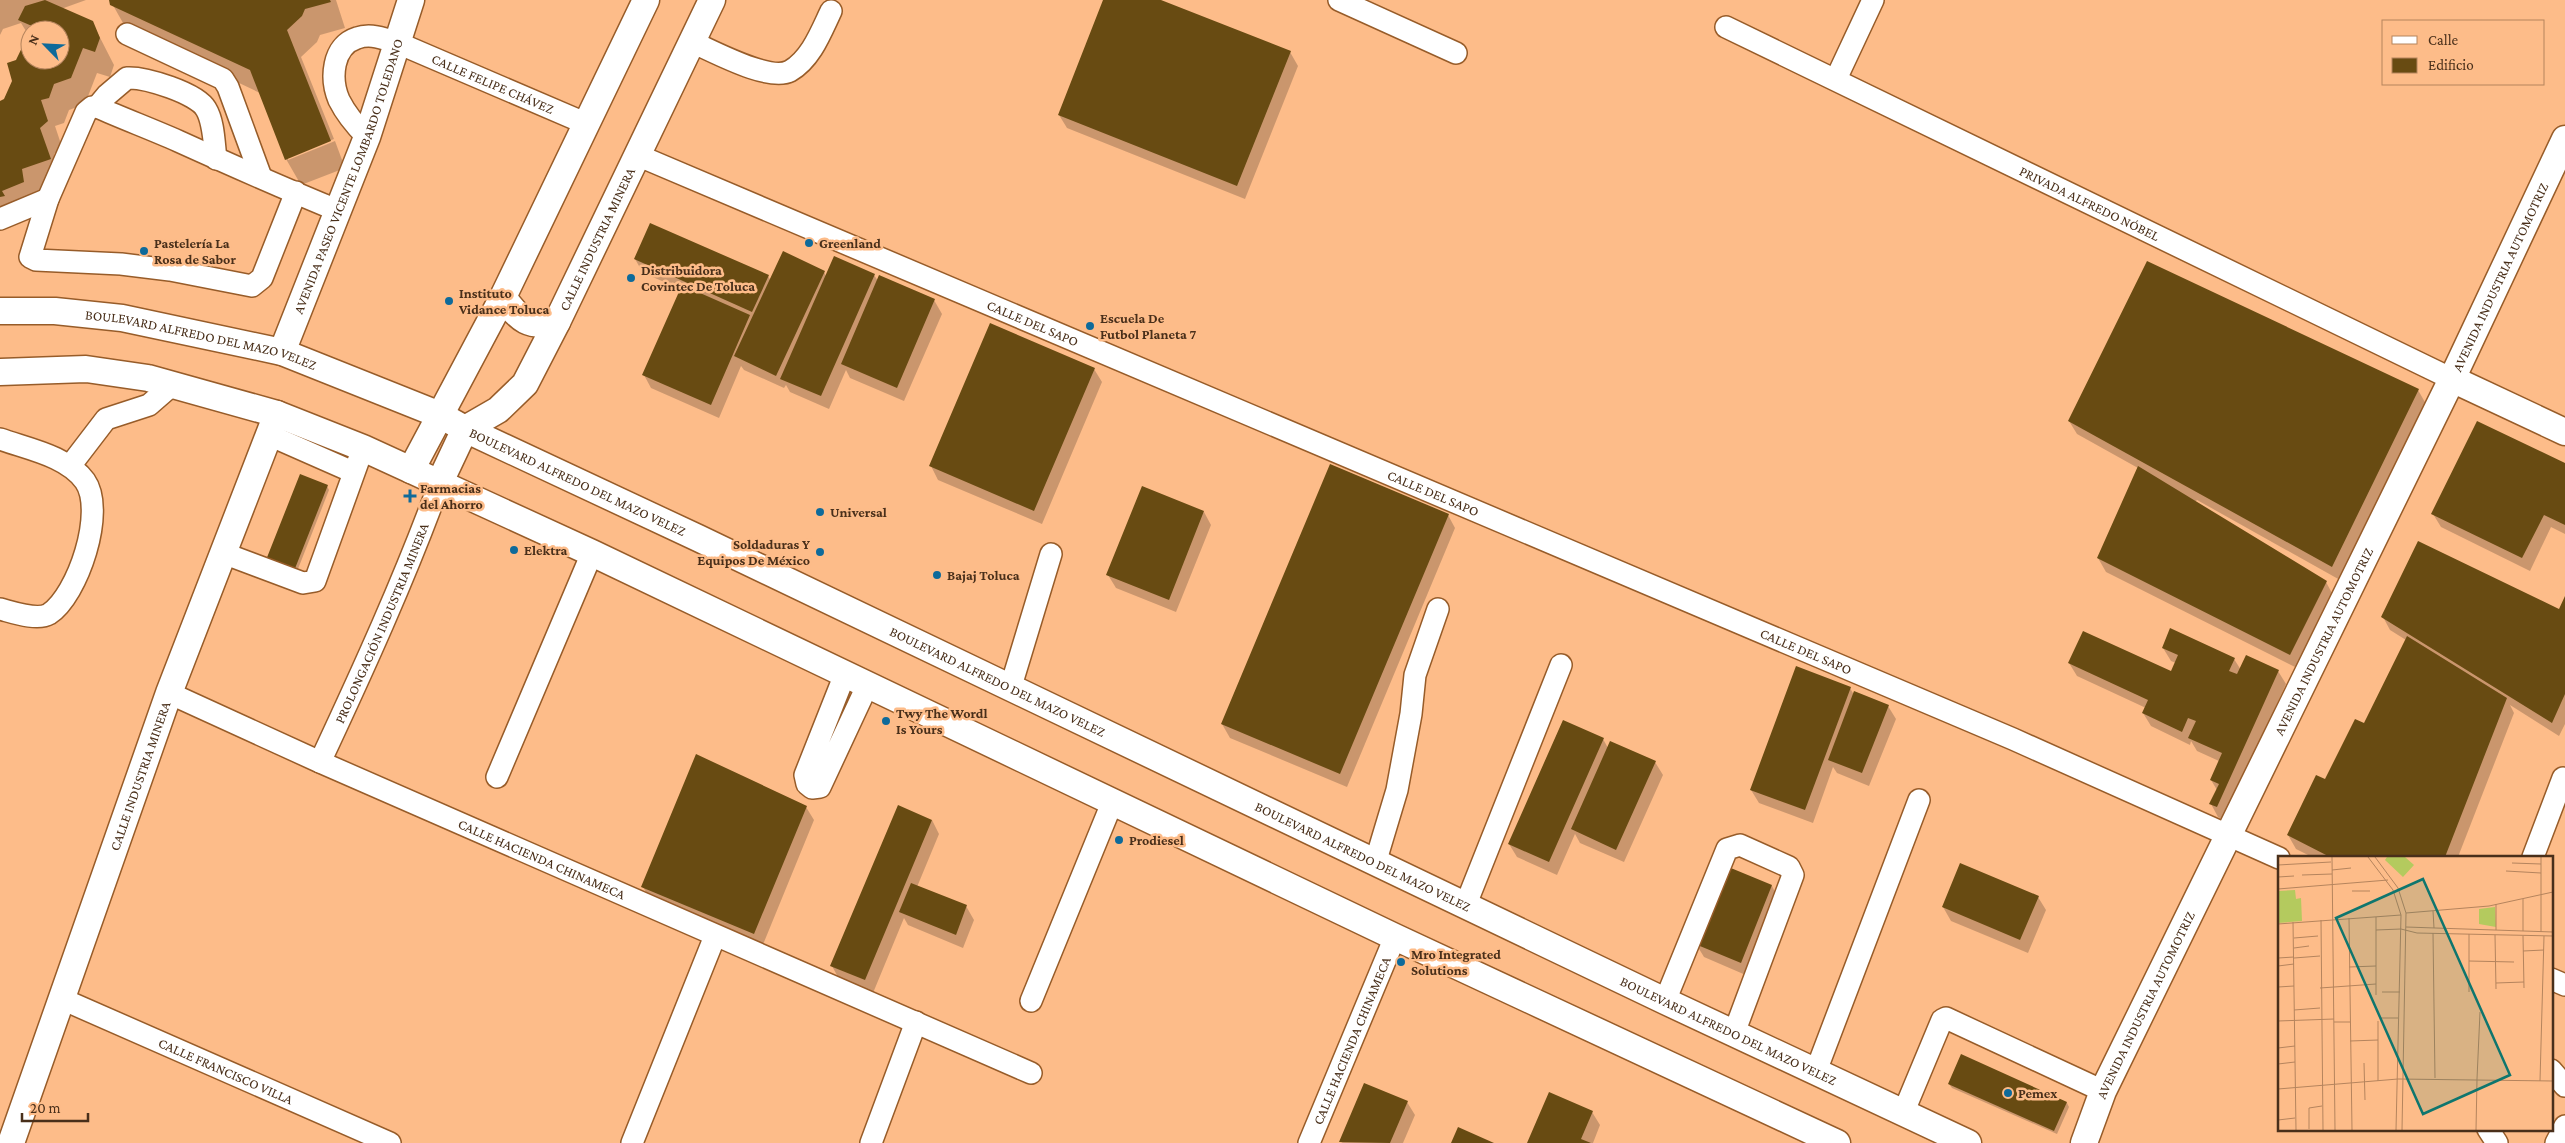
<svg xmlns="http://www.w3.org/2000/svg" width="2565" height="1143" viewBox="0 0 2565 1143" font-family="'Crimson Pro',serif">
  <style>
    .shadow { fill: #0003; fill-rule: evenodd }
    .building { fill: #684b12 }
    .lines { fill: none; stroke-linecap: round; stroke-linejoin: round }
    .minor-casing { stroke: #975c29; stroke-width: 24 }
    .major-casing { stroke: #975c29; stroke-width: 29 }
    .minor { stroke: #fff; stroke-width: 21 }
    .major { stroke: #fff; stroke-width: 26 }
    .poi-dot { fill: #0e6a9a; stroke: #fdbc89; stroke-width: 2 }
    .labels { text-anchor: middle; dominant-baseline: central; stroke-width: 5; stroke-linejoin: round; paint-order: stroke }
    .street-label { font-size: 14px; fill: #492f1a; stroke: #fdbc89 }
    .poi-label { font-size: 14px; font-weight: bold; fill: #492f1a; stroke: #fdbc89; text-anchor: start }
    .inset-road { fill: none; stroke: #b5845d; stroke-width: 1 }
    .view { fill: #0f766e; fill-opacity: 0.15; stroke: #0f766e; stroke-width: 2.5 }
    .inset-edge { fill: none; stroke: #492f1a; stroke-width: 2.5 }
  </style>
  <rect width="100%" height="100%" fill="#fdbc89"/>
  <!-- shadow -->
  <path class="shadow" d="M0 0H86L61 9 92 22 114 65 110 77 97 73 85 104 69 110 64 123 55 126 62 147 54 154 65 185 0 228V102L4 100 13 81 17 61 29 36 21 23 3 29 0 35ZM30 30H60V60H30Z
    M110 0H336L345 28 320 35 317 42 301 57 334 139 288 157V160L335 141 345 168 301 185 286 159 260 93 127 30Z
    M1105 0H1158L1290 52 1298 66 1245 199 1067 128 1059 115Z
    M635 259 768 276 771 281 824 272 826 276 874 275 878 281 934 300 942 314 904 401 850 378 846 370 829 409 790 392 786 385 784 388 744 370 741 366 719 418 651 388 644 375 681 289 643 273Z
    M1094 369 1102 382 1042 524 938 480 931 466Z
    M2418 390 2426 404 2340 580 2197 500 2195 502 2326 582 2333 595 2297 668 2106 572 2098 558 2138 468 2077 434 2069 421Z
    M2565 464V534L2551 527 2530 571 2441 527 2433 514Z
    M327 486 329 490 296 574 270 564Z
    M1204 512 1211 525 1176 612 1116 588 1108 575Z
    M1448 515 1455 528 1347 787 1230 738 1222 724Z
    M2565 599V724L2559 736 2510 705 2514 713 2458 857H2312L2296 849 2288 835 2365 725 2406 640 2390 630 2383 617 2559 611Z
    M2163 648 2234 659 2241 670 2278 671 2286 684 2224 820 2218 817 2211 804 2217 790 2211 780 2219 761 2197 751 2191 741 2190 745 2151 726 2143 713 2146 708 2077 676 2069 663 2171 673 2176 663 2171 661Z
    M1850 688 1854 695 1888 706 1896 719 1869 786 1837 773 1833 767 1813 823 1759 803 1751 790Z
    M1563 721 1603 739 1608 748 1655 762 1663 775 1624 862 1580 843 1575 834 1557 875 1517 857 1509 844Z
    M806 807 814 820 762 947 651 900 643 887Z
    M932 820 939 834 917 887 966 906 974 920 963 948 908 925 904 918 873 993 839 979 832 966Z
    M1727 868 1772 886 1779 900 1748 976 1704 957 1696 944Z
    M2038 897 2046 910 2028 953 1951 921 1943 907Z
    M1949 1084 2067 1103 2069 1107 2057 1134 1952 1088Z
    M1407 1102 1415 1115 1403 1143H1341Z
    M1592 1112 1600 1125 1593 1143H1529Z"/>
  <!-- building -->
  <path class="building" d="M45 0 93 21 100 38 95 52 83 48 71 78 54 84 49 98 41 100 48 121 40 128 51 159 22 169 24 182 2 191 5 196 0 197V101L4 99 12 81 7 63 16 60 30 31V60H60V30H30L32 26 18 20 25 6Z
    M109 0H330L331 2 305 9 302 16 287 30 331 141 285 160 250 70 110 5Z
    M1103 0H1161L1291 51 1237 186 1058 115Z
    M650 223 769 275 752 312 634 259Z
    M783 251 825 271 776 376 734 356Z
    M834 256 875 274 821 396 780 379Z
    M2147 261 2419 389 2332 567 2068 421Z
    M879 275 935 299 897 388 841 364Z
    M682 285 750 315 711 405 642 375Z
    M990 323 1095 368 1034 511 929 466Z
    M2477 421 2565 463V525L2544 515 2522 558 2431 514Z
    M1330 464 1449 514 1340 774 1221 724Z
    M2138 466 2327 581 2290 655 2097 558Z
    M300 474 328 485 294 571 266 560Z
    M1142 486 1204 511 1169 600 1106 575Z
    M2418 541 2559 609 2565 596V694L2552 723 2381 617Z
    M2170 628 2235 658 2229 671 2237 674 2246 655 2279 670 2217 807 2209 804 2219 784 2210 780 2222 753 2188 738 2196 721 2188 718 2182 732 2142 713 2148 700 2068 663 2083 631 2171 671 2178 655 2162 648Z
    M2407 636 2507 698 2445 857H2330L2287 835 2316 775 2325 779 2355 719 2364 723Z
    M1796 666 1851 687 1805 810 1750 790Z
    M1854 691 1889 705 1862 773 1828 760Z
    M1563 720 1604 738 1549 862 1508 844Z
    M1610 741 1656 761 1616 850 1571 829Z
    M696 754 807 806 754 934 641 887Z
    M898 805 932 820 865 980 830 966Z
    M1960 863 2039 896 2020 940 1942 907Z
    M1726 866 1772 885 1741 963 1695 944Z
    M911 883 967 905 956 935 899 912Z
    M1961 1054 2067 1102 2054 1131 1948 1084Z
    M1364 1083 1408 1101 1390 1143 1339 1142Z
    M1549 1092 1593 1111 1581 1139 1591 1143H1527Z
    M1458 1127 1494 1143H1451Z"/>
  <g class="lines">
    <defs>
      <g id="minor">
        <path d="M1339 0 1456 53"/>
        <path id="s1" d="M1726 27 2452 379"/>
        <path d="M127 34 223 79 228 87 261 177"/>
        <path d="M692 42C713 51 769 82 790 71 811 59 821 32 831 11"/>
        <path d="M1836 79 1873 0"/>
        <path d="M97 107 107 95 127 78C145 77 197 93 206 109 214 122 214 144 216 159"/>
        <path id="s2" d="M367 137C356 126 346 114 339 100 330 79 332 46 357 38 371 33 386 39 398 43L587 124"/>
        <path id="s3" d="M637 155 2013 739 2279 858"/>
        <path d="M296 192 262 278 252 286 170 270 121 264 36 260 30 257 48 199 86 112 92 107H97C124 119 151 129 178 141 231 165 285 189 339 211"/>
        <path d="M0 219 48 199"/>
        <path d="M269 435 353 472"/>
        <path d="M0 439C28 449 67 456 85 481 106 511 78 595 49 614 37 621 12 612 0 609"/>
        <path d="M70 466 106 419 149 405 172 385"/>
        <path d="M223 553 303 583 315 581 363 448"/>
        <path d="M845 674 805 775 807 784 812 788 820 787 868 684"/>
        <path d="M1011 686 1051 554"/>
        <path id="s4" d="M169 693 320 762 1031 1073"/>
        <path id="s5" d="M320 762C363 670 405 578 440 482"/>
        <path d="M497 777 592 553"/>
        <path d="M2533 857 2563 778"/>
        <path d="M1376 860 1397 790 1411 714 1415 675 1438 609"/>
        <path d="M1466 904 1561 665"/>
        <path d="M2551 979 2565 985"/>
        <path id="s6" d="M62 999 390 1143"/>
        <path d="M1031 1001 1112 803"/>
        <path d="M1665 1001 1727 849 1740 845 1789 867 1793 875 1734 1033"/>
        <path d="M2551 1070 2565 1086"/>
        <path d="M1816 1071 1919 800"/>
        <path d="M1904 1111 1942 1020 1946 1018 2103 1091"/>
        <path d="M2488 1129 2497 1143"/>
        <path d="M632 1143 715 936"/>
        <path d="M871 1143 916 1022"/>
        <path id="s7" d="M1309 1143 1395 937"/>
        <path d="M2556 1143 2565 1126"/>
      </g>
      <g id="major">
        <path d="M503 297C519 320 529 328 557 322"/>
        <path id="s8" d="M0 311H55L122 318 282 352 440 415 465 429 698 538 1665 1001 1968 1143"/>
        <path id="s9" d="M282 352 367 137 411 0"/>
        <path d="M0 372 86 369 148 378 277 414 363 448 592 553 1395 937 1837 1143"/>
        <path d="M2452 379 2565 432"/>
        <path d="M411 470 503 297 646 0"/>
        <path id="s10" d="M440 482 465 429 498 410 525 384 557 322 712 0"/>
        <path id="s11" d="M11 1143 169 693 277 414"/>
        <path id="s12" d="M2084 1143 2103 1091 2452 379 2565 139"/>
      </g>
    </defs>
    <!-- minor casing -->
    <use href="#minor" class="minor-casing"/>
    <!-- major casing -->
    <use href="#major" class="major-casing"/>
    <!-- minor -->
    <use href="#minor" class="minor"/>
    <!-- major -->
    <use href="#major" class="major"/>
  </g>
  <!-- markers -->
  <g class="poi-dot">
    <circle cx="809" cy="243" r="5"/>
    <circle cx="144" cy="251" r="5"/>
    <circle cx="631" cy="278" r="5"/>
    <circle cx="449" cy="301" r="5"/>
    <circle cx="1090" cy="326" r="5"/>
    <path d="M407.5 488.5h5v5h5v5h-5v5h-5v-5h-5v-5h5z"/>
    <circle cx="820" cy="512" r="5"/>
    <circle cx="514" cy="550" r="5"/>
    <circle cx="820" cy="552" r="5"/>
    <circle cx="937" cy="575" r="5"/>
    <circle cx="886" cy="721" r="5"/>
    <circle cx="1119" cy="840" r="5"/>
    <circle cx="1401" cy="962" r="5"/>
    <circle cx="2008" cy="1093" r="5"/>
  </g>
  <g class="labels">
    <!-- street labels -->
    <g class="street-label">
      <text stroke="none"><textPath href="#s2" startOffset="264">CALLE FELIPE CHÁVEZ</textPath></text>
      <text stroke="none"><textPath href="#s9" startOffset="188">AVENIDA PASEO VICENTE LOMBARDO TOLEDANO</textPath></text>
      <text stroke="none"><textPath href="#s1" startOffset="404">PRIVADA ALFREDO NÓBEL</textPath></text>
      <text stroke="none"><textPath href="#s10" startOffset="296">CALLE INDUSTRIA MINERA</textPath></text>
      <text stroke="none"><textPath href="#s12" startOffset="961">AVENIDA INDUSTRIA AUTOMOTRIZ</textPath></text>
      <text stroke="none"><textPath href="#s3" startOffset="430">CALLE DEL SAPO</textPath></text>
      <text stroke="none"><textPath href="#s8" startOffset="204">BOULEVARD ALFREDO DEL MAZO VELEZ</textPath></text>
      <text stroke="none"><textPath href="#s8" startOffset="609">BOULEVARD ALFREDO DEL MAZO VELEZ</textPath></text>
      <text stroke="none"><textPath href="#s3" startOffset="865">CALLE DEL SAPO</textPath></text>
      <text stroke="none"><textPath href="#s5" startOffset="152">PROLONGACIÓN INDUSTRIA MINERA</textPath></text>
      <text stroke="none"><textPath href="#s12" startOffset="556">AVENIDA INDUSTRIA AUTOMOTRIZ</textPath></text>
      <text stroke="none"><textPath href="#s3" startOffset="1270">CALLE DEL SAPO</textPath></text>
      <text stroke="none"><textPath href="#s8" startOffset="1074">BOULEVARD ALFREDO DEL MAZO VELEZ</textPath></text>
      <text stroke="none"><textPath href="#s11" startOffset="389">CALLE INDUSTRIA MINERA</textPath></text>
      <text stroke="none"><textPath href="#s8" startOffset="1479">BOULEVARD ALFREDO DEL MAZO VELEZ</textPath></text>
      <text stroke="none"><textPath href="#s4" startOffset="408">CALLE HACIENDA CHINAMECA</textPath></text>
      <text stroke="none"><textPath href="#s12" startOffset="151">AVENIDA INDUSTRIA AUTOMOTRIZ</textPath></text>
      <text stroke="none"><textPath href="#s8" startOffset="1884">BOULEVARD ALFREDO DEL MAZO VELEZ</textPath></text>
      <text stroke="none"><textPath href="#s7" startOffset="111">CALLE HACIENDA CHINAMECA</textPath></text>
      <text stroke="none"><textPath href="#s6" startOffset="179">CALLE FRANCISCO VILLA</textPath></text>
    </g>
    <!-- poi labels -->
    <g class="poi-label">
      <text x="154" y="243">Pastelería La<tspan x="154" dy="16">Rosa de Sabor</tspan></text>
      <text x="819" y="243">Greenland</text>
      <text x="641" y="270">Distribuidora<tspan x="641" dy="16">Covintec De Toluca</tspan></text>
      <text x="459" y="293">Instituto<tspan x="459" dy="16">Vidance Toluca</tspan></text>
      <text x="1100" y="318">Escuela De<tspan x="1100" dy="16">Futbol Planeta 7</tspan></text>
      <text x="420" y="488">Farmacias<tspan x="420" dy="16">del Ahorro</tspan></text>
      <text x="830" y="512">Universal</text>
      <text x="810" y="544" text-anchor="end">Soldaduras Y<tspan x="810" dy="16">Equipos De México</tspan></text>
      <text x="524" y="550">Elektra</text>
      <text x="947" y="575">Bajaj Toluca</text>
      <text x="896" y="713">Twy The Wordl<tspan x="896" dy="16">Is Yours</tspan></text>
      <text x="1129" y="840">Prodiesel</text>
      <text x="1411" y="954">Mro Integrated<tspan x="1411" dy="16">Solutions</tspan></text>
      <text x="2018" y="1093">Pemex</text>
    </g>
  </g>
  <!-- overview -->
  <g transform="translate(2278 856)">
    <rect width="275" height="275" fill="#fdbc89"/>
    <path d="M109 1H127L136 9 125 21 107 4ZM17 34 18 43 23 42 24 65 0 67V35ZM217 51 218 71 201 68V53Z" fill="#b4ca5e"/>
    <path class="inset-road" d="M54 1 57 274M90 1 115 34 123 59 118 274M97 1 120 32 128 57 124 274M263 1V76M234 7 263 8M0 9 53 6M54 14 73 12M228 15 263 17M24 19 54 18M0 21 16 20M0 33 110 24M74 35H92M245 43V75M218 48V74M155 55 156 72M128 57 211 50 275 36M98 61V139M71 62 74 274M43 64 45 274M15 66 18 274M0 68 123 59M128 71 275 76M123 73 139 77 275 80M98 74 123 73M155 77 157 222M217 79 218 133M245 80 246 132M16 82 40 80M16 92 31 90M245 95 266 94M0 102 16 101M16 102 42 100M191 105 236 106M0 110 16 108M71 111 98 110M218 127 246 126M0 131 16 130M42 132 98 128M104 136H122M191 136V78M16 154 42 152M102 162H120M0 165 56 163M100 165V225M56 166H72M72 185 100 184M0 192 17 190M86 207 87 244M0 208 17 206M120 223 275 225M199 223 202 156M262 225 266 80M0 233 120 223M0 264 17 262M31 273V252L44 250M198 274 199 223"/>
    <path class="view" d="M145 23 232 219 145 258 58 62Z"/>
    <rect width="275" height="275" class="inset-edge"/>
  </g>
  <!-- legend -->
  <rect x="2382" y="20" width="162" height="65" fill="#fdbc89" stroke="#b5845d"/>
  <rect x="2392" y="36" width="25" height="8" fill="#ffffff" stroke="#b5845d"/>
  <text x="2428" y="45" font-size="15" fill="#492f1a">Calle</text>
  <rect x="2392" y="58" width="25" height="15" fill="#684b12" stroke="#b5845d"/>
  <text x="2428" y="70" font-size="15" fill="#492f1a">Edificio</text>
  <!-- north arrow -->
  <g transform="translate(45 45) rotate(294)"><circle r="24" fill="#fdbc89" stroke="#b5845d"/>
  <path d="M0-4L9 19L0 12L-9 19Z" fill="#0e6a9a"/>
  <text y="-8" font-size="14" font-weight="bold" text-anchor="middle" fill="#492f1a">N</text>
  </g>
  <!-- scale -->
  <path d="M22 1113v8h66v-8" fill="none" stroke="#492f1a" stroke-width="2.5"/>
  <text x="30" y="1113" font-size="15" fill="#492f1a" stroke="#fdbc89" stroke-width="4" paint-order="stroke">20 m</text>
</svg>
